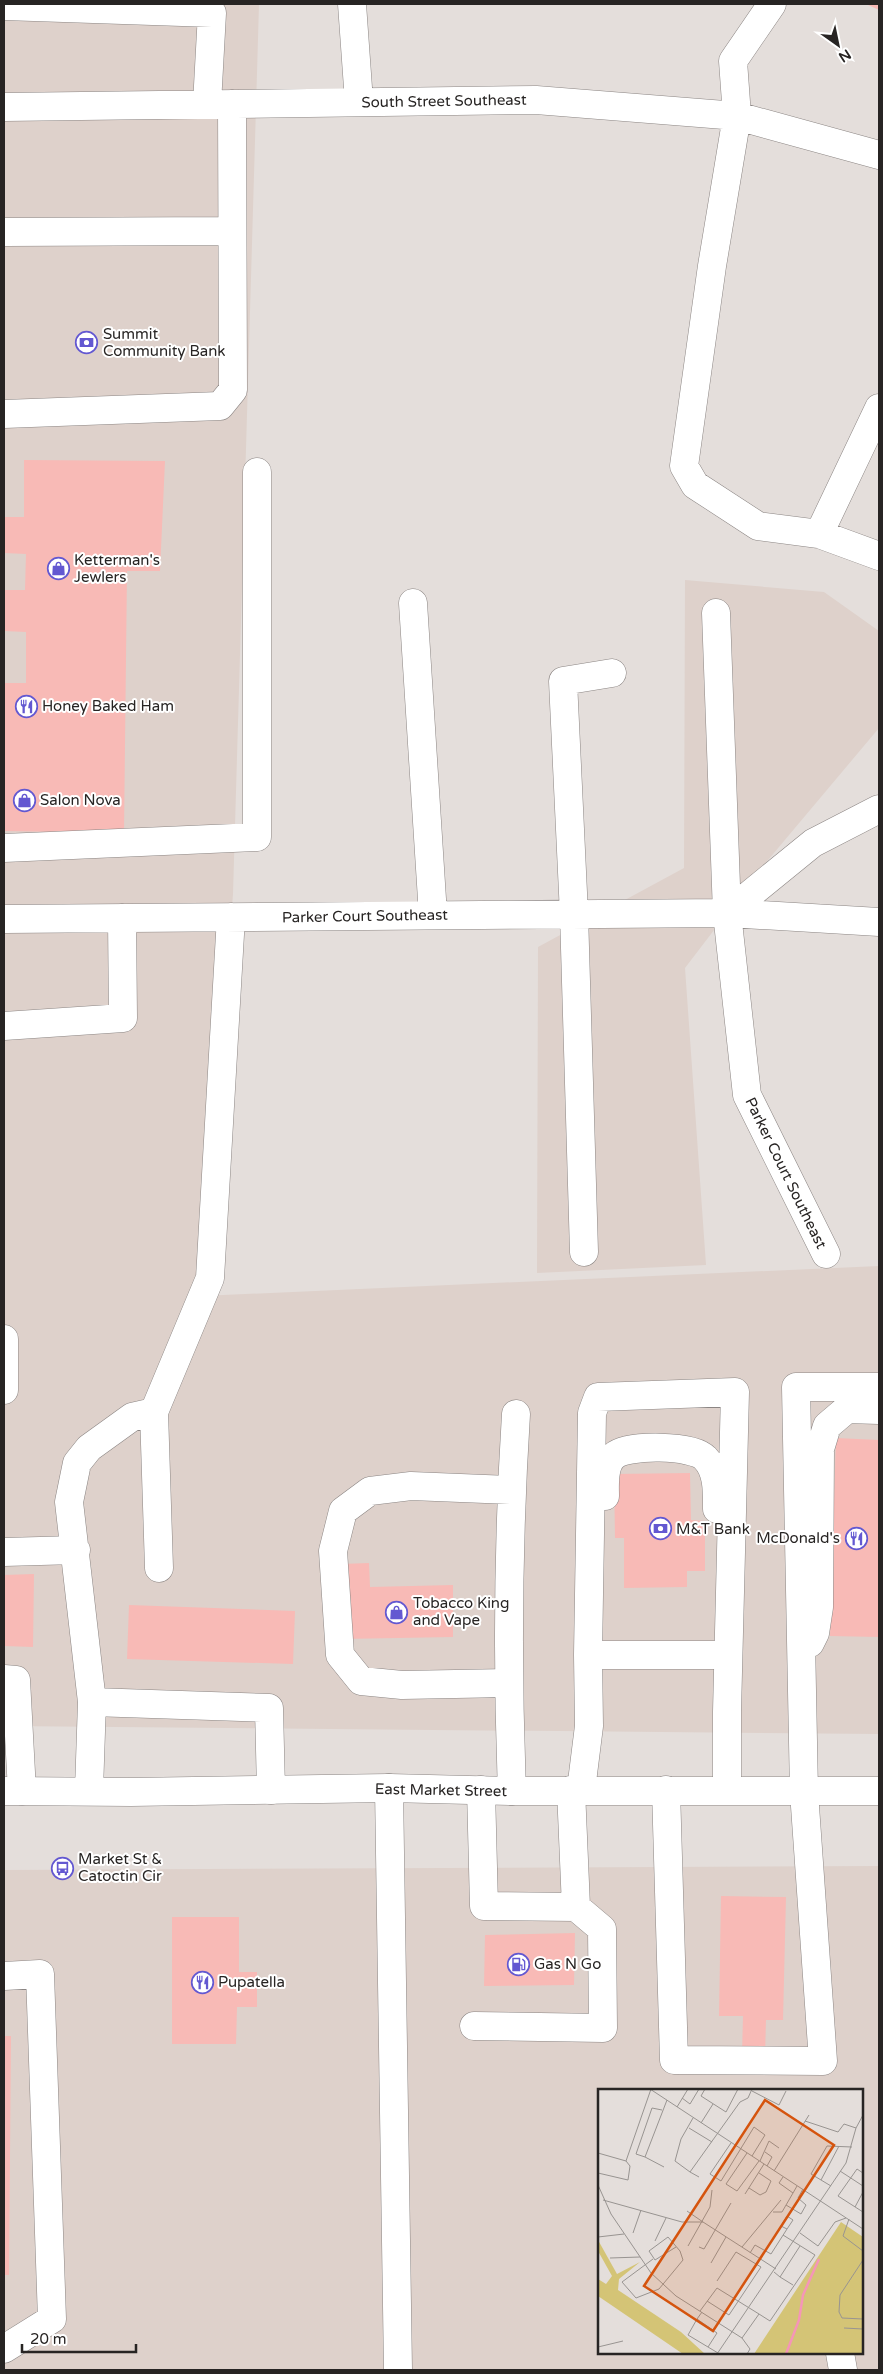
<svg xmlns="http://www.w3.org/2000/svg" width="883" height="2374" viewBox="0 0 883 2374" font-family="'Varela Round',sans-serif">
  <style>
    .built { fill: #ded1cb; fill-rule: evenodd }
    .building { fill: #f8bab6 }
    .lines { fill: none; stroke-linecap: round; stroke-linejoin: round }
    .minor-casing { stroke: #8b8583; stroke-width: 29 }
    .major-casing { stroke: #8b8583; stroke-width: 29 }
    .minor { stroke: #fff; stroke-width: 28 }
    .major { stroke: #fff; stroke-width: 28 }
    .labels { text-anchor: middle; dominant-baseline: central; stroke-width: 4; stroke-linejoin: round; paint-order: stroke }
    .street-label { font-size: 15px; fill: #272423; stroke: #fff }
    .poi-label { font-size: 15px; fill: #272423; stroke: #fff; text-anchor: start }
    .inset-river { fill: none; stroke: #f596b7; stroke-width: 2.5 }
    .inset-road { fill: none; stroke: #989491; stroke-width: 1 }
    .view { fill: #d5540e; fill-opacity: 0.15; stroke: #d5540e; stroke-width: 2.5 }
    .inset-edge { fill: none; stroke: #272423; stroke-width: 2.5 }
  </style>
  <rect width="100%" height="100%" fill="#e4dedb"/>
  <!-- built -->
  <path class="built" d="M4 4H259L233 894 201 1296 879 1266V1734L4 1726Z
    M685 580 824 592 879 631V728L763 866 685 968 706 1265 537 1273 538 947 684 868Z
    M879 1866V2370H4V1870ZM599 2090H862V2353H599Z"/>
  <!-- building -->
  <path class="building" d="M866 4H879V10Z
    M24 460 165 461 160 571H127L124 833 4 831V683H26V632L4 631V590H25L26 554 4 553V517H24Z
    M836 1438 879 1440V1637L830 1636Z
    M690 1473 691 1520 705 1521V1571H687V1587L624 1588V1538H615L614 1474Z
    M369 1563 370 1587 453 1585V1637L342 1639 341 1564Z
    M34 1574 33 1647 4 1646V1575Z
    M129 1605 295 1611 293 1664 127 1659Z
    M721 1896 786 1897 783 2020H766L765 2055H742L743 2016H719Z
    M172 1917H239V1972H257V2007H237L236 2044H172Z
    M575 1933 574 1985 484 1986 485 1935Z
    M4 2036H11L9 2275H4Z"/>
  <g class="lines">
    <defs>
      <path id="minor" d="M352 4 359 102
        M772 4 733 61 737 116 712 266 684 466 695 485 758 526 819 534 879 556
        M4 6 212 13 207 104
        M4 107 536 100 737 116 879 155
        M4 232 232 231
        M4 414 220 406 233 390 232 104
        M819 534 879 408
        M413 603 433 915
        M716 613 727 913 747 1095 826 1254
        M4 848 257 837V472
        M727 913 879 922
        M4 919 727 913 813 843 879 809
        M4 1026 123 1018 122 918
        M584 1252 574 914 563 681 612 673
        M4 1339V1390
        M605 1496C605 1483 603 1465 614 1456 627 1444 693 1445 705 1458 718 1471 717 1492 717 1509
        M4 1552 76 1550
        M159 1568 154 1412 210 1278 231 917
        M810 1643 815 1633 819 1607 820 1449 827 1426 847 1409 879 1410
        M588 1655H728
        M4 1679 16 1680 22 1791
        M508 1683 402 1685 361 1681 340 1655 333 1551 343 1511 370 1491 411 1486 512 1490
        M92 1702 69 1502 77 1463 89 1448 132 1417 154 1412
        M389 1788 398 2370
        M89 1790 92 1702 269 1708 271 1790
        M481 1790 484 1906 576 1907
        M581 1790 589 1726 588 1655 592 1413 598 1397 735 1392 727 1712V1790
        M666 1790 674 2060 823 2061 804 1792 796 1387H879
        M512 1791C507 1665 508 1540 516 1414
        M4 1976 40 1974 52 2319 4 2349
        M474 2026 603 2028 602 1929 576 1907 571 1790
        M840 2353 843 2370"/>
      <path id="major" d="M4 1791 131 1792 389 1788 512 1791H879"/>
    </defs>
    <!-- minor casing -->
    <use href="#minor" class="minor-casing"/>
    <!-- major casing -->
    <use href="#major" class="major-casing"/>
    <!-- minor -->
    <use href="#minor" class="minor"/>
    <!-- major -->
    <use href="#major" class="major"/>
  </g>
  <!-- icons -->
  <defs>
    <symbol id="bank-ring" viewBox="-11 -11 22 22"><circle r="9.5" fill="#fff" stroke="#6358d1" stroke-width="1.5"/><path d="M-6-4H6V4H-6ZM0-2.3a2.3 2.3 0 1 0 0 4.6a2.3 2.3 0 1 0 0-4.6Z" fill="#6358d1"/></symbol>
    <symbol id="shop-ring" viewBox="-11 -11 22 22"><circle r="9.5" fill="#fff" stroke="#6358d1" stroke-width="1.5"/><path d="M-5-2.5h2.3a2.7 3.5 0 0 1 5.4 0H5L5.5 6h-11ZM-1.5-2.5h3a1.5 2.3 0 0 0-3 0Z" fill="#6358d1"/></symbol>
    <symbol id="restaurant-ring" viewBox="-11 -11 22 22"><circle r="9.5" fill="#fff" stroke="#6358d1" stroke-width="1.5"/><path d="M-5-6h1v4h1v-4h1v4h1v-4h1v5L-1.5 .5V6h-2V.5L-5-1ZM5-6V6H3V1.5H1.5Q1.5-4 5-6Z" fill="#6358d1"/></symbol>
    <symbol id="bus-ring" viewBox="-11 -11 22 22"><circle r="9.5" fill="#fff" stroke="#6358d1" stroke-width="1.5"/><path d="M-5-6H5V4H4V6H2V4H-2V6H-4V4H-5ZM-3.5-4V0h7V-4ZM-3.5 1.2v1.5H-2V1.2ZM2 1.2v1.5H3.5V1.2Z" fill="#6358d1"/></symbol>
    <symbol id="fuel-ring" viewBox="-11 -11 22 22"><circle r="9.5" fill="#fff" stroke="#6358d1" stroke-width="1.5"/><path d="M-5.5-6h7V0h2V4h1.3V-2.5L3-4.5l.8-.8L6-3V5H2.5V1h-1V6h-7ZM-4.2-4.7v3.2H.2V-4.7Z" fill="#6358d1"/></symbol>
  </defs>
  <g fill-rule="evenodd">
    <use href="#bank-ring" x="74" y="330" width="25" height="25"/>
    <use href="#shop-ring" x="46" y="556" width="25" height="25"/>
    <use href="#restaurant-ring" x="14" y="694" width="25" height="25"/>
    <use href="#shop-ring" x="12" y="788" width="25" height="25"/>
    <use href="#bank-ring" x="648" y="1516" width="25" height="25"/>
    <use href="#restaurant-ring" x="844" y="1526" width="25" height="25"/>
    <use href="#shop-ring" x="384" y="1600" width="25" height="25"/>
    <use href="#bus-ring" x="50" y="1856" width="25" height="25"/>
    <use href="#fuel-ring" x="506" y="1952" width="25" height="25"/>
    <use href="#restaurant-ring" x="190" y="1970" width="25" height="25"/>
  </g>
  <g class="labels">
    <!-- street labels -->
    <g class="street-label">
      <text transform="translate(444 101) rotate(-1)">South Street Southeast</text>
      <text transform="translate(365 916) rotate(-1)">Parker Court Southeast</text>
      <text transform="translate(786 1173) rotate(64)">Parker Court Southeast</text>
      <text transform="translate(441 1790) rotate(1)">East Market Street</text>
    </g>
    <!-- poi labels -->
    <g class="poi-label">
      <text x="103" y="334">Summit<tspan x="103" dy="17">Community Bank</tspan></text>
      <text x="74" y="560">Ketterman's<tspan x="74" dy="17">Jewlers</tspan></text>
      <text x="42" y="706">Honey Baked Ham</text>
      <text x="40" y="800">Salon Nova</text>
      <text x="676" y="1529">M&amp;T Bank</text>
      <text x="840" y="1538" text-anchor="end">McDonald's</text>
      <text x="413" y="1603">Tobacco King<tspan x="413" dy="17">and Vape</tspan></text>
      <text x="78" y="1859">Market St &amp;<tspan x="78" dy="17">Catoctin Cir</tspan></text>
      <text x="534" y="1964">Gas N Go</text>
      <text x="218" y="1982">Pupatella</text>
    </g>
  </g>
  <!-- overview -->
  <g transform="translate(598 2089)">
    <rect width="265" height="265" fill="#e4dedb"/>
    <path d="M243 133 265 148V265H156ZM0 151 19 185 42 173 21 190 20 201 83 243 107 265H85L0 207V190L8 195 14 187 0 162Z" fill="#d4c476"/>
    <path class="inset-river" d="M188 265 201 231 205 206 221 170"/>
    <path class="inset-road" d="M52 0 265 140M107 0 103 7 128 23 140 0M154 2 181 16 188 2M84 9 92 15 101 0M79 18 90 0M207 32 240 43 246 35 258 39M103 34 115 15M91 39 114 53M133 54 112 85 123 92 156 38 167 46 154 67M167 63 174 68 169 77M0 64 28 72 53 0M149 64 128 95 139 102 161 72M47 68 38 65 54 19 64 21M162 72 171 52 181 59M66 78 47 68 69 11M176 82 211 26M242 82 265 97M92 83 77 72 83 50 95 29M0 84 30 91 32 77 28 72M265 84 259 80 240 107 265 123M101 88 92 83 142 13 150 9 154 0M185 88 181 94 195 104 199 97M223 91 241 57M0 96 13 125 53 184 78 207 144 249 152 260 149 265M233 97 213 85 229 57 254 58M151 99 162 106 168 103 173 92 161 84M147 105 166 75M5 111 84 133H105L178 180M188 116 203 125 208 116 200 109 205 100M257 118 265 103M89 122 105 133M175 123H184L195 104M251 130 245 147 265 162M35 144 43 121M202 144 220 157 237 133 248 129M0 148 26 145M57 152 68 129M90 157 112 118 114 101M101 158 106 160 133 114M144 158 183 111M152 164 157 156 173 165 189 140 195 131 189 127 183 137 189 140M12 169 42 168M55 170 24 193 38 209 61 200 85 171 82 162 70 148 51 162 57 171 78 158M265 171 242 206 241 223 244 229 265 230M113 174 128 148M176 183 182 188 202 157M182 188 195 196M109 212 131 226 163 178 138 163 119 192M102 222 119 199 161 225M104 223 99 230 119 244 110 258 120 264M99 230 90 246 110 258M246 239 265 240M144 249 161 225 172 232 217 166 185 146M0 258 25 252M119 265 248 74 258 39 265 26"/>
    <path class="view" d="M167 11 236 56 115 242 46 197Z"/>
    <rect width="265" height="265" class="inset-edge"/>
  </g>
  <!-- border -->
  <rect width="883" height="2374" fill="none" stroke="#272423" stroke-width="10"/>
  <!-- north arrow -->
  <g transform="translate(838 45) rotate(147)" stroke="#ffffff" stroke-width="4" paint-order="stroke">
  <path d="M0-4L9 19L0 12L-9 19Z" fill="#272423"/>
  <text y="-8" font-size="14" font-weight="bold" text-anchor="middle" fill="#272423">N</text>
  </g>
  <!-- scale -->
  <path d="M22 2344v8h114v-8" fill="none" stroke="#272423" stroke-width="2.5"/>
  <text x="30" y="2344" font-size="15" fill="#272423" stroke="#ffffff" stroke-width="4" paint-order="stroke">20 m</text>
</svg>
